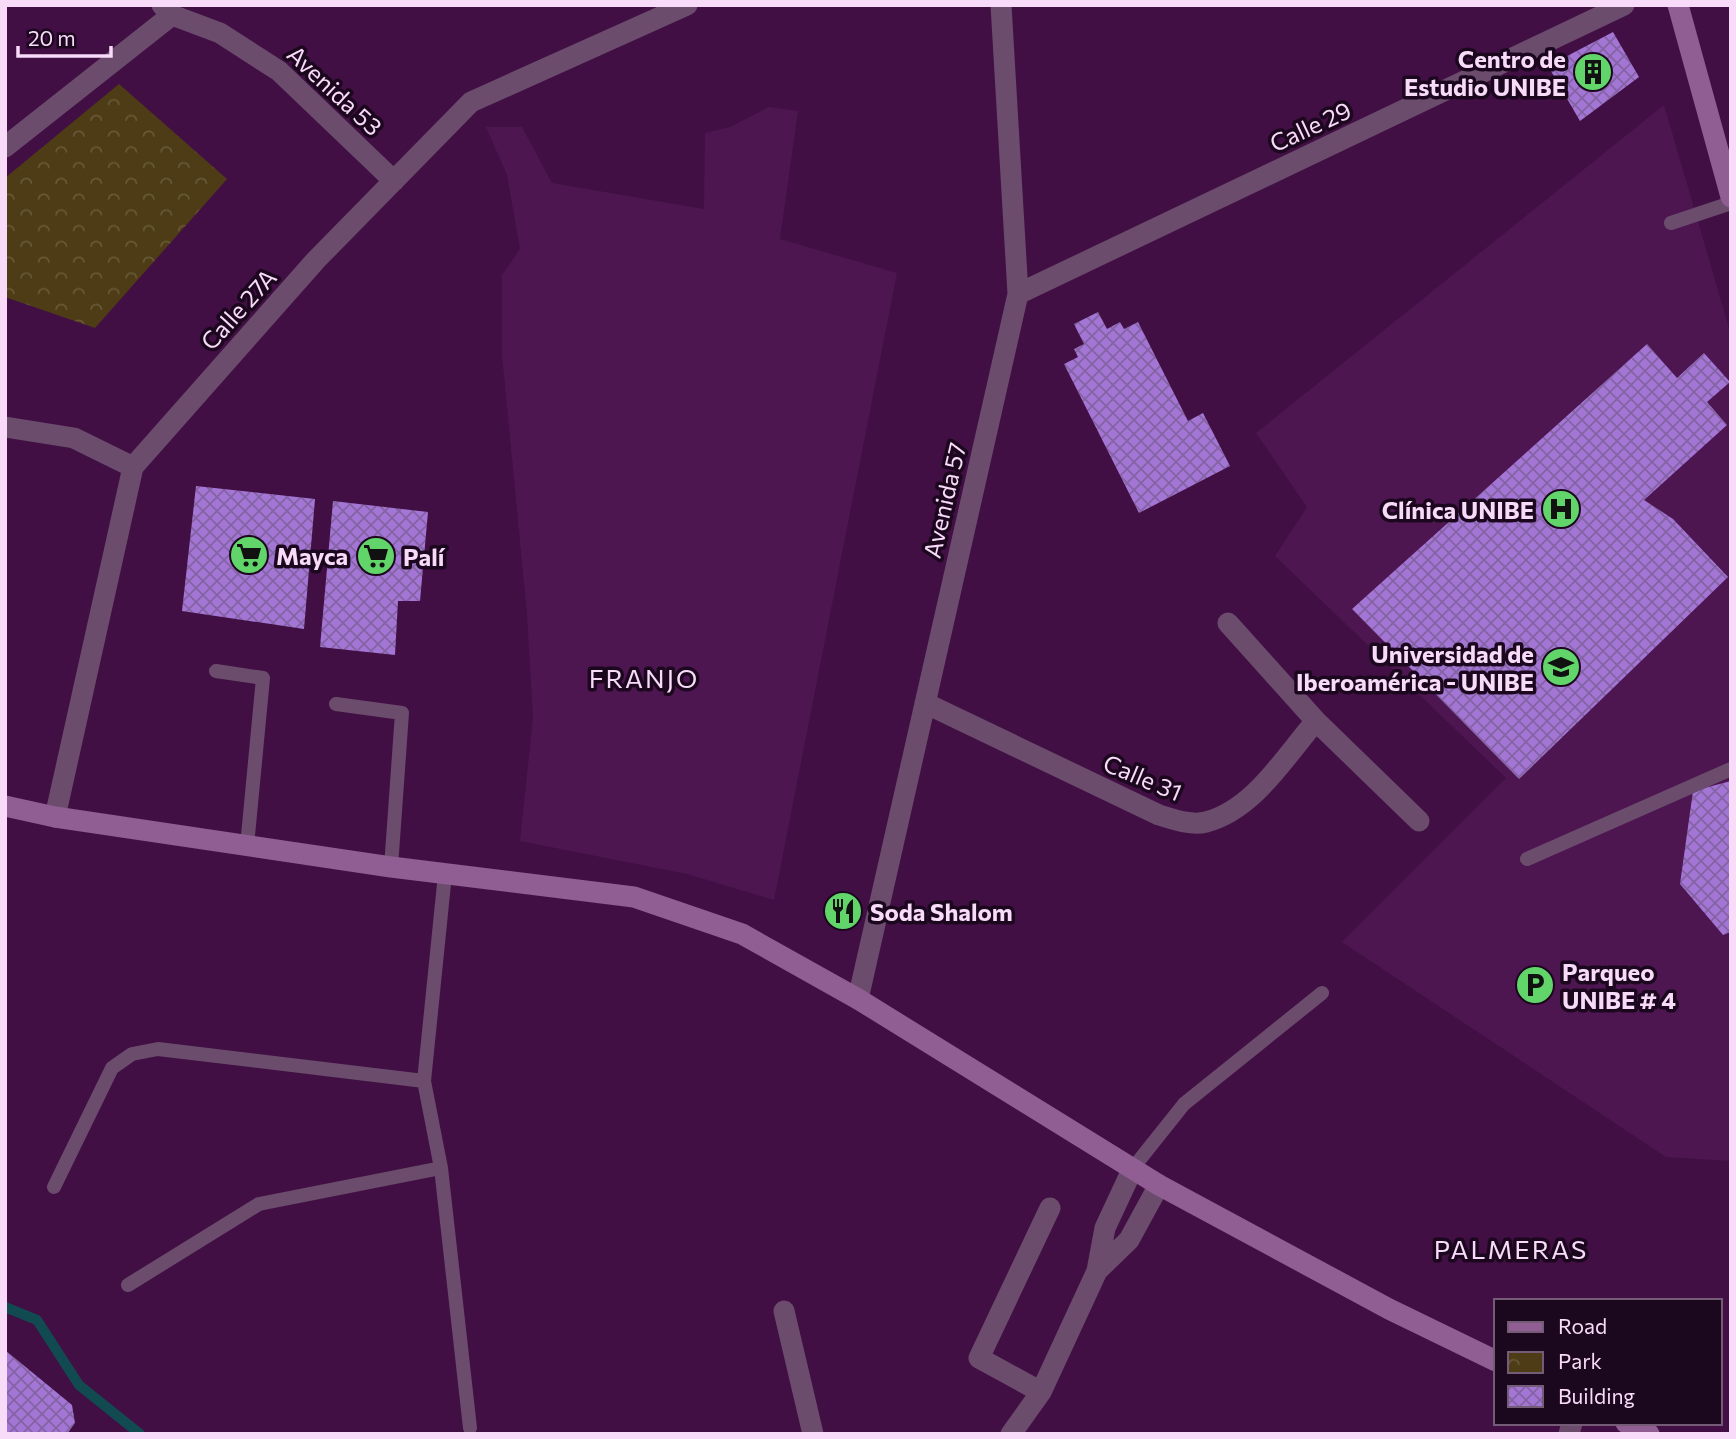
<svg xmlns="http://www.w3.org/2000/svg" width="1736" height="1439" viewBox="0 0 1736 1439" font-family="Commissioner,sans-serif">
  <style>
    .built { fill: #4d1651 }
    .park { fill: url(#park-crowns) }
    .lines { fill: none; stroke-linecap: round; stroke-linejoin: round }
    .stream { stroke: #114b51; stroke-width: 10 }
    .building { fill: url(#building-cross-hatch) }
    .service { stroke: #6b4c6d; stroke-width: 14 }
    .minor { stroke: #6b4c6d; stroke-width: 21 }
    .secondary { stroke: #905e93; stroke-width: 21 }
    .labels { text-anchor: middle; dominant-baseline: central; stroke-width: 7; stroke-linejoin: round; paint-order: stroke }
    .poi-label { font-size: 24px; font-weight: bold; fill: #f8daf9; stroke: #1c081e; text-anchor: start }
    .street-label { font-size: 24px; fill: #f8daf9; stroke: #1c081e }
    .neighbourhood-label { font-size: 26px; letter-spacing: 2px; fill: #f8daf9; stroke: #1c081e }
  </style>
  <defs>
    <pattern id="park-crowns" width="20" height="18" patternUnits="userSpaceOnUse" patternTransform="scale(1.75)"><rect width="20" height="18" fill="#4d3c15"/><path d="M2 6a3 3 0 1 1 6 0M12 15a3 3 0 1 1 6 0" fill="none" stroke="#675838"/></pattern>
    <pattern id="building-cross-hatch" width="8" height="8" patternUnits="userSpaceOnUse" patternTransform="scale(1.75)"><rect width="8" height="8" fill="#a375d4"/><path d="M0 0l8 8M0 8l8-8" fill="none" stroke="#8463a4"/></pattern>
  </defs>
  <rect width="100%" height="100%" fill="#410f44"/>
  <!-- built -->
  <path class="built" d="M1664 105 1731 335V1161L1666 1157 1342 942 1506 778 1275 556 1307 507 1256 433Z
    M769 107 798 111 780 239 897 273 774 900 687 874 520 841 533 718 527 614 502 354V275L520 249 507 175 486 127H522L552 183 704 209 705 133 730 127Z"/>
  <!-- park -->
  <path class="park" d="M119 84 227 179 95 328 5 297V178Z"/>
  <g class="lines">
    <!-- stream -->
    <path class="stream" d="M5 1307 37 1320 79 1385 140 1434"/>
  </g>
  <!-- building -->
  <path class="building" d="M1613 32 1639 77 1580 121 1548 66Z
    M1098 312 1107 329 1120 322 1124 329 1138 322 1188 421 1203 413 1230 466 1139 513 1064 364 1078 357 1074 349 1084 344 1074 324Z
    M1647 344 1677 378 1704 353 1730 382 1707 402 1727 425 1644 500 1673 519 1728 577 1519 779 1352 609Z
    M196 486 315 499 304 629 182 611Z
    M333 501 428 512 420 601H398L395 655 320 647Z
    M1731 781V932L1723 935 1680 884 1693 791Z
    M5 1350 72 1405 75 1423 67 1434H5Z"/>
  <g class="lines">
    <!-- service -->
    <path class="service" d="M1671 223 1731 203
      M216 671 263 678 247 846
      M336 704 402 713 391 867
      M1527 859 1731 769
      M445 874 424 1081 441 1168 470 1428
      M1133 1168 1184 1104 1322 993
      M54 1187 112 1068 132 1054 158 1049 424 1081
      M128 1285 259 1204 441 1168"/>
    <!-- minor -->
    <path class="minor" d="M162 5 172 15 220 33 279 71 394 181
      M5 147 172 15
      M1018 294 1624 5
      M5 427 74 438 133 467
      M1228 623 1316 721 1419 821
      M925 703 1159 815C1173 819 1191 826 1206 822 1254 810 1286 755 1316 721
      M55 817 133 467 316 260 471 102 687 5
      M858 999 1018 294 1001 5
      M1097 1271 1129 1240 1159 1185
      M784 1311 813 1434
      M1041 1392 979 1358 1050 1208
      M1011 1434 1041 1392 1097 1271 1105 1228 1133 1168
      M1569 1434 1572 1423"/>
    <!-- secondary -->
    <path class="secondary" d="M1678 5 1731 197
      M5 806 55 817 391 867 634 897 742 934 858 999 1159 1185 1389 1309 1496 1361
      M1626 1423 1649 1434"/>
  </g>
  <!-- icons -->
  <defs>
    <symbol id="building-disc" viewBox="-11 -11 22 22"><circle r="9.5" fill="#61d56a" stroke="#1c081e"/><path d="M-4-6H4V6H1V3H-1V6H-4ZM-2.5-4.3h1.7v1.8h-1.7ZM.8-4.3h1.7v1.8H.8ZM-2.5-1h1.7V.8h-1.7ZM.8-1h1.7V.8H.8Z" fill="#111"/></symbol>
    <symbol id="hospital-disc" viewBox="-11 -11 22 22"><circle r="9.5" fill="#61d56a" stroke="#1c081e"/><path d="M-5-5h3v3.5h4V-5h3V5h-3V1.5h-4V5h-3Z" fill="#111"/></symbol>
    <symbol id="supermarket-disc" viewBox="-11 -11 22 22"><circle r="9.5" fill="#61d56a" stroke="#1c081e"/><path d="M-6-5.5h2.5l.6 2H6L4.5 2H-2.5L-4.4-4H-6ZM-1.5 3.2a1.3 1.3 0 1 0 .1 0ZM3 3.2a1.3 1.3 0 1 0 .1 0Z" fill="#111"/></symbol>
    <symbol id="university-disc" viewBox="-11 -11 22 22"><circle r="9.5" fill="#61d56a" stroke="#1c081e"/><path d="M0-5L7-2L0 1L-7-2ZM-4 1L0 2.5L4 1V4Q0 6-4 4Z" fill="#111"/></symbol>
    <symbol id="restaurant-disc" viewBox="-11 -11 22 22"><circle r="9.5" fill="#61d56a" stroke="#1c081e"/><path d="M-5-6h1v4h1v-4h1v4h1v-4h1v5L-1.5 .5V6h-2V.5L-5-1ZM5-6V6H3V1.5H1.5Q1.5-4 5-6Z" fill="#111"/></symbol>
    <symbol id="parking-disc" viewBox="-11 -11 22 22"><circle r="9.5" fill="#61d56a" stroke="#1c081e"/><path d="M-3.5-5.5H1a3.5 3.5 0 0 1 0 7H-1V5.5H-3.5ZM-1-3.4V-.6H.8a1.4 1.4 0 0 0 0-2.8Z" fill="#111"/></symbol>
  </defs>
  <g fill-rule="evenodd">
    <use href="#building-disc" x="1571" y="50" width="44" height="44"/>
    <use href="#hospital-disc" x="1539" y="487" width="44" height="44"/>
    <use href="#supermarket-disc" x="227" y="533" width="44" height="44"/>
    <use href="#supermarket-disc" x="354" y="534" width="44" height="44"/>
    <use href="#university-disc" x="1539" y="645" width="44" height="44"/>
    <use href="#restaurant-disc" x="821" y="889" width="44" height="44"/>
    <use href="#parking-disc" x="1513" y="963" width="44" height="44"/>
  </g>
  <g class="labels">
    <!-- poi labels -->
    <g class="poi-label">
      <text x="1566" y="58" text-anchor="end">Centro de<tspan x="1566" dy="28">Estudio UNIBE</tspan></text>
      <text x="1534" y="509" text-anchor="end">Clínica UNIBE</text>
      <text x="276" y="555">Mayca</text>
      <text x="403" y="556">Palí</text>
      <text x="1534" y="653" text-anchor="end">Universidad de<tspan x="1534" dy="28">Iberoamérica - UNIBE</tspan></text>
      <text x="870" y="911">Soda Shalom</text>
      <text x="1562" y="971">Parqueo<tspan x="1562" dy="28">UNIBE # 4</tspan></text>
    </g>
    <!-- street labels -->
    <g class="street-label">
      <text transform="translate(335 90) rotate(43)">Avenida 53</text>
      <text transform="translate(1310 126) rotate(-25)">Calle 29</text>
      <text transform="translate(238 309) rotate(-48)">Calle 27A</text>
      <text transform="translate(944 500) rotate(-77)">Avenida 57</text>
      <text transform="translate(1143 777) rotate(23)">Calle 31</text>
    </g>
    <!-- neighbourhood labels -->
    <g class="neighbourhood-label">
      <text x="644" y="677">FRANJO</text>
      <text x="1511" y="1248">PALMERAS</text>
    </g>
  </g>
  <!-- border -->
  <rect width="1736" height="1439" fill="none" stroke="#f8daf9" stroke-width="14"/>
  <!-- legend -->
  <rect x="1494" y="1299" width="228" height="126" fill="#1c081e" stroke="#745c76" stroke-width="2"/>
  <rect x="1508" y="1322" width="35" height="10" fill="#905e93" stroke="#745c76" stroke-width="2"/>
  <text x="1558" y="1334" font-size="21" fill="#f8daf9">Road</text>
  <rect x="1508" y="1352" width="35" height="21" fill="url(#park-crowns)" stroke="#745c76" stroke-width="2"/>
  <text x="1558" y="1369" font-size="21" fill="#f8daf9">Park</text>
  <rect x="1508" y="1386" width="35" height="21" fill="url(#building-cross-hatch)" stroke="#745c76" stroke-width="2"/>
  <text x="1558" y="1404" font-size="21" fill="#f8daf9">Building</text>
  <!-- scale -->
  <path d="M18 46v10h93v-10" fill="none" stroke="#f8daf9" stroke-width="3.5"/>
  <text x="28" y="46" font-size="21" fill="#f8daf9" stroke="#1c081e" stroke-width="5" paint-order="stroke">20 m</text>
</svg>
